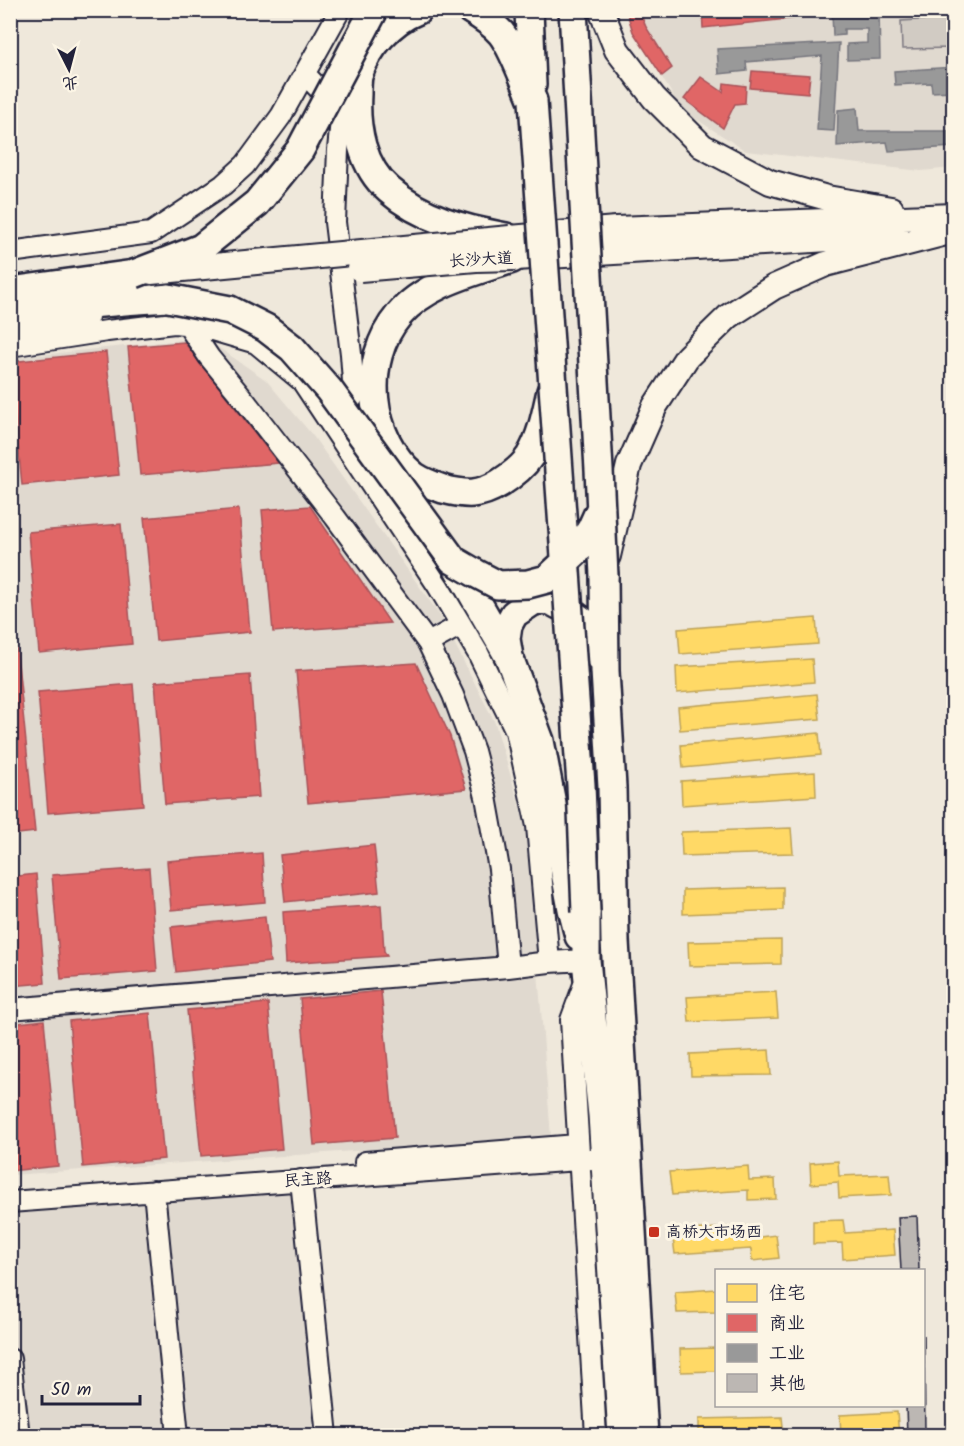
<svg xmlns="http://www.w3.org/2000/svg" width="964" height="1446" viewBox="0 0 964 1446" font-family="Kalam,'LXGW WenKai TC',sans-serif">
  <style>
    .built { fill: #e0d9cf }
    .grass { fill: #d1cbc3; stroke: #7a767f; stroke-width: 1.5 }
    .homes { fill: #ffd966; stroke: #bda259; stroke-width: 1.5 }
    .shops { fill: #e06666; stroke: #a75259; stroke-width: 1.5 }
    .industry { fill: #999; stroke: #75757d; stroke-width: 1.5 }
    .building { fill: #bcb7b3; stroke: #22223b; stroke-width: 1.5 }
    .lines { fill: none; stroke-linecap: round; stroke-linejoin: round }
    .minor-casing { stroke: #22223b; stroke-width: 24 }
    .major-casing { stroke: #22223b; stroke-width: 28 }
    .highway-casing { stroke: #22223b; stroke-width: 32 }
    .minor { stroke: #fcf5e5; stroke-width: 20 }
    .major { stroke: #fcf5e5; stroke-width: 24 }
    .highway { stroke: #fcf5e5; stroke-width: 27 }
    .major-bridge-casing { stroke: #22223b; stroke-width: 28; stroke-linecap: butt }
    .highway-bridge-casing { stroke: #22223b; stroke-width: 32; stroke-linecap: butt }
    .major-bridge { stroke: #fcf5e5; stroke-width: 24 }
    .highway-bridge { stroke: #fcf5e5; stroke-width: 27 }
    .poi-dot { fill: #c8321e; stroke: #fcf5e5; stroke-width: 2 }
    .labels { text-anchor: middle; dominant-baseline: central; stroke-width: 6; stroke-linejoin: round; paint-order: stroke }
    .street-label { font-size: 16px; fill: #22223b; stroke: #fcf5e5 }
    .poi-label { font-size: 16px; fill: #22223b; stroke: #fcf5e5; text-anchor: start }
  </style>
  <rect width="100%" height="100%" fill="#efe8db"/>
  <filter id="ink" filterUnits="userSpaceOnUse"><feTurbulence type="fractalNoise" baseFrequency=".0167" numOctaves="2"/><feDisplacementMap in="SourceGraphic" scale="12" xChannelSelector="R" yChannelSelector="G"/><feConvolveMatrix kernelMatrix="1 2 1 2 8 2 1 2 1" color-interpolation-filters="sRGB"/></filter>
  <g filter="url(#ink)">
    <!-- built -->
    <path class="built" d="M626 11H953V168L921 171 746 151 682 110 634 32Z
      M181 340 212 343 266 380 313 436 441 617 495 723 527 831 551 1137 11 1175V358Z
      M295 1188 317 1435 11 1436V1214Z"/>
    <!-- grass -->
    <path class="grass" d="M953 18V48L902 49 901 21Z"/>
    <!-- homes -->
    <path class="homes" d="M816 618 818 644 680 654 678 629Z
      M812 659 814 682 677 693 676 667Z
      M817 694 820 719 680 730 678 707Z
      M819 733 821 755 683 768 681 745Z
      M815 772 816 796 682 805 681 781Z
      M791 828 793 853 682 856 681 832Z
      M783 887V910L683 914V890Z
      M781 940V964L689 966 688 942Z
      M776 992 778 1018 689 1022 687 997Z
      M769 1050 771 1075 691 1076 690 1054Z
      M838 1161 839 1176 889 1174 891 1195 839 1198 838 1182 811 1184 810 1163Z
      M748 1166 749 1180 775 1179 776 1199 748 1200V1190L672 1195 669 1172Z
      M843 1220 845 1233 893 1230 895 1255 843 1259 842 1243 813 1244V1221Z
      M750 1226 752 1238 776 1235 779 1258 752 1261 751 1249 675 1254 672 1231Z
      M716 1289V1312L677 1313 675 1292Z
      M716 1348V1371L681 1372 680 1349Z
      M897 1412 899 1436H841L840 1415Z
      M782 1417 784 1436H699V1419Z"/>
    <!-- shops -->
    <path class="shops" d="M626 10H639L646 27 672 68 662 76 633 32Z
      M702 10H805L806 17 703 28Z
      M752 71 810 75 808 93 750 88Z
      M701 77 723 92 724 83 746 86 745 103 735 104 723 128 684 99Z
      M184 342 278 463 140 475 128 347Z
      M106 352 119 475 22 485 10 362Z
      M310 506 390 623 273 632 262 510Z
      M239 509 250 632 156 641 144 518Z
      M121 524 132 644 39 653 28 532Z
      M10 563 14 623 35 832 10 835Z
      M416 663 450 736 466 789 308 803 296 671Z
      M250 675 259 797 165 804 155 682Z
      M133 684 143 805 48 813 38 692Z
      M374 845 379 892 285 902 280 855Z
      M262 853 265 902 171 910 167 861Z
      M149 868 157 971 61 979 52 875Z
      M36 874 45 983 10 986V877Z
      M381 905 384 951 387 956 286 963 283 912Z
      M265 917 270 962 176 972 171 927Z
      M381 991 395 1138 314 1145 300 999Z
      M268 1003 282 1149 201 1156 187 1010Z
      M150 1013 164 1159 83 1167 69 1021Z
      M44 1020 58 1166 10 1171V1024Z"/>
    <!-- industry -->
    <path class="industry" d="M879 10 880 59 847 60V44L867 43V29H844V35L833 36 832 13 859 10Z
      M839 43 834 131 817 130 822 56 746 62 747 71 719 74 717 49Z
      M954 67V91L932 92 931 83 895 85 894 71Z
      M857 108 859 131H954V147L889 151 887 142 837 146 838 110Z"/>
    <!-- building -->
    <path class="building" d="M951 1117H954V1161Z
      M917 1216 919 1270H901L898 1217Z
      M924 1335 925 1436H907L906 1406H924Z"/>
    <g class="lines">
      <defs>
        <path id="minor" d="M305 74 336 107 341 120 338 150 335 222 351 354 354 395 339 422
          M10 252 151 233 223 185 245 165 281 116 340 10
          M187 324 209 357 245 401 335 517 428 643 453 695 474 751 486 797 499 869 508 967
          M10 328 88 317
          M10 346 107 331 174 323 195 325 256 343 302 381 438 586 478 653 516 731 537 826 549 962 586 960
          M428 643 461 625
          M586 979 571 1020 596 1436
          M10 1009 508 967 549 962
          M365 1162 577 1145
          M301 1180 327 1436
          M154 1191 178 1436
          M10 1202 605 1158
          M10 1359 19 1436"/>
        <path id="major" d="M601 10 617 50 654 98 702 146 770 182 827 198 891 209
          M510 238 616 229 954 216
          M515 258 896 235
          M608 556 629 465 655 406 687 357 729 316 774 287 826 264 954 231"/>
        <path id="highway" d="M418 10C390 21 367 48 358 76 357 82 357 88 357 94 355 128 362 167 389 190 422 219 464 229 506 237
          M471 10C481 16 493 24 501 33 513 48 525 82 533 101
          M529 10 532 85
          M512 259C474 272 426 283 399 315 360 361 368 439 414 476 423 482 434 486 443 489 466 495 479 496 500 483 511 476 523 467 530 456 542 436 546 413 551 391
          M10 291 134 274
          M10 314C63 306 115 301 168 298
          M453 560 509 657 540 741 572 909 579 936
          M604 576 605 671 612 787 615 941 644 1436
          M509 657 506 639 508 625 514 614 535 600 551 601 566 609 581 620 592 634 600 658
          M586 912V960L602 1115 622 1436"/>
      </defs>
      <!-- minor casing -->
      <use href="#minor" class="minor-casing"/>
      <!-- major casing -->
      <use href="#major" class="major-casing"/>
      <!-- highway casing -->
      <use href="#highway" class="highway-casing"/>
      <!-- minor -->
      <use href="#minor" class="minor"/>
      <!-- major -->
      <use href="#major" class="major"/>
      <!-- highway -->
      <use href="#highway" class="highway"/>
      <defs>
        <path id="major-bridge" d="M360 269 476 259 515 258
          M151 272 510 238"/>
        <path id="highway-bridge" d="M573 10 599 470 604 576
          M533 101 581 785 586 912
          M134 274 201 248 257 203 300 150 374 10
          M168 298 230 310 266 328 292 348 329 390 453 560 477 574 498 585 528 584 547 579 577 551 591 529 601 507"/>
      </defs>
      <!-- major-bridge casing -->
      <use href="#major-bridge" class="major-bridge-casing"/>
      <!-- highway-bridge casing -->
      <use href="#highway-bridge" class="highway-bridge-casing"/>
      <!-- major-bridge -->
      <use href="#major-bridge" class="major-bridge"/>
      <!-- highway-bridge -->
      <use href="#highway-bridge" class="highway-bridge"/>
    </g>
  </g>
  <!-- markers -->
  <rect class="poi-dot" x="648" y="1226" width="12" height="12" rx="3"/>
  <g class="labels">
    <!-- street labels -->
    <g class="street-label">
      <text transform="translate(481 260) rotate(-3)">长沙大道</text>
      <text transform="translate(308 1180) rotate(-4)">民主路</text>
    </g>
    <!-- poi labels -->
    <g class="poi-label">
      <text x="666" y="1232">高桥大市场西</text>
    </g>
  </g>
  <!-- margin -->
  <rect width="964" height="1446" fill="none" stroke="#fcf5e5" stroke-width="36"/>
  <rect x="18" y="18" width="928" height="1410" fill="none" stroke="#22223b" stroke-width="2" filter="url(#ink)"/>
  <!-- legend -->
  <rect x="715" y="1269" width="210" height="138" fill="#fcf5e5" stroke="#a5a1a1" stroke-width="1.5"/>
  <rect x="727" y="1284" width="30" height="18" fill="#ffd966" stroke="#a5a1a1" stroke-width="1.5"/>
  <text x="769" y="1299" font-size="18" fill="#22223b">住宅</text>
  <rect x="727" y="1314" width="30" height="18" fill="#e06666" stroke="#a5a1a1" stroke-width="1.5"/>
  <text x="769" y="1329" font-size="18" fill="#22223b">商业</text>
  <rect x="727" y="1344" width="30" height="18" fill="#999999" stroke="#a5a1a1" stroke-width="1.5"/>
  <text x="769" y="1359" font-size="18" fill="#22223b">工业</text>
  <rect x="727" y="1374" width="30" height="18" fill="#bcb7b3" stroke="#a5a1a1" stroke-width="1.5"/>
  <text x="769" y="1389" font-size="18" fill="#22223b">其他</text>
  <!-- north arrow -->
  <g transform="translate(69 69) rotate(174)" stroke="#fcf5e5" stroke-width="4.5" paint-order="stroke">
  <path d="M0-4.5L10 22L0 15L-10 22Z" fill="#22223b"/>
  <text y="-9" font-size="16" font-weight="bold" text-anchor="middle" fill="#22223b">北</text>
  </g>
  <!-- scale -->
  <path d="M42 1395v9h98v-9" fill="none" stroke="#22223b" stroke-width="3"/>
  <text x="51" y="1395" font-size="18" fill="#22223b" stroke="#fcf5e5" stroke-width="4.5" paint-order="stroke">50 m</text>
</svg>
